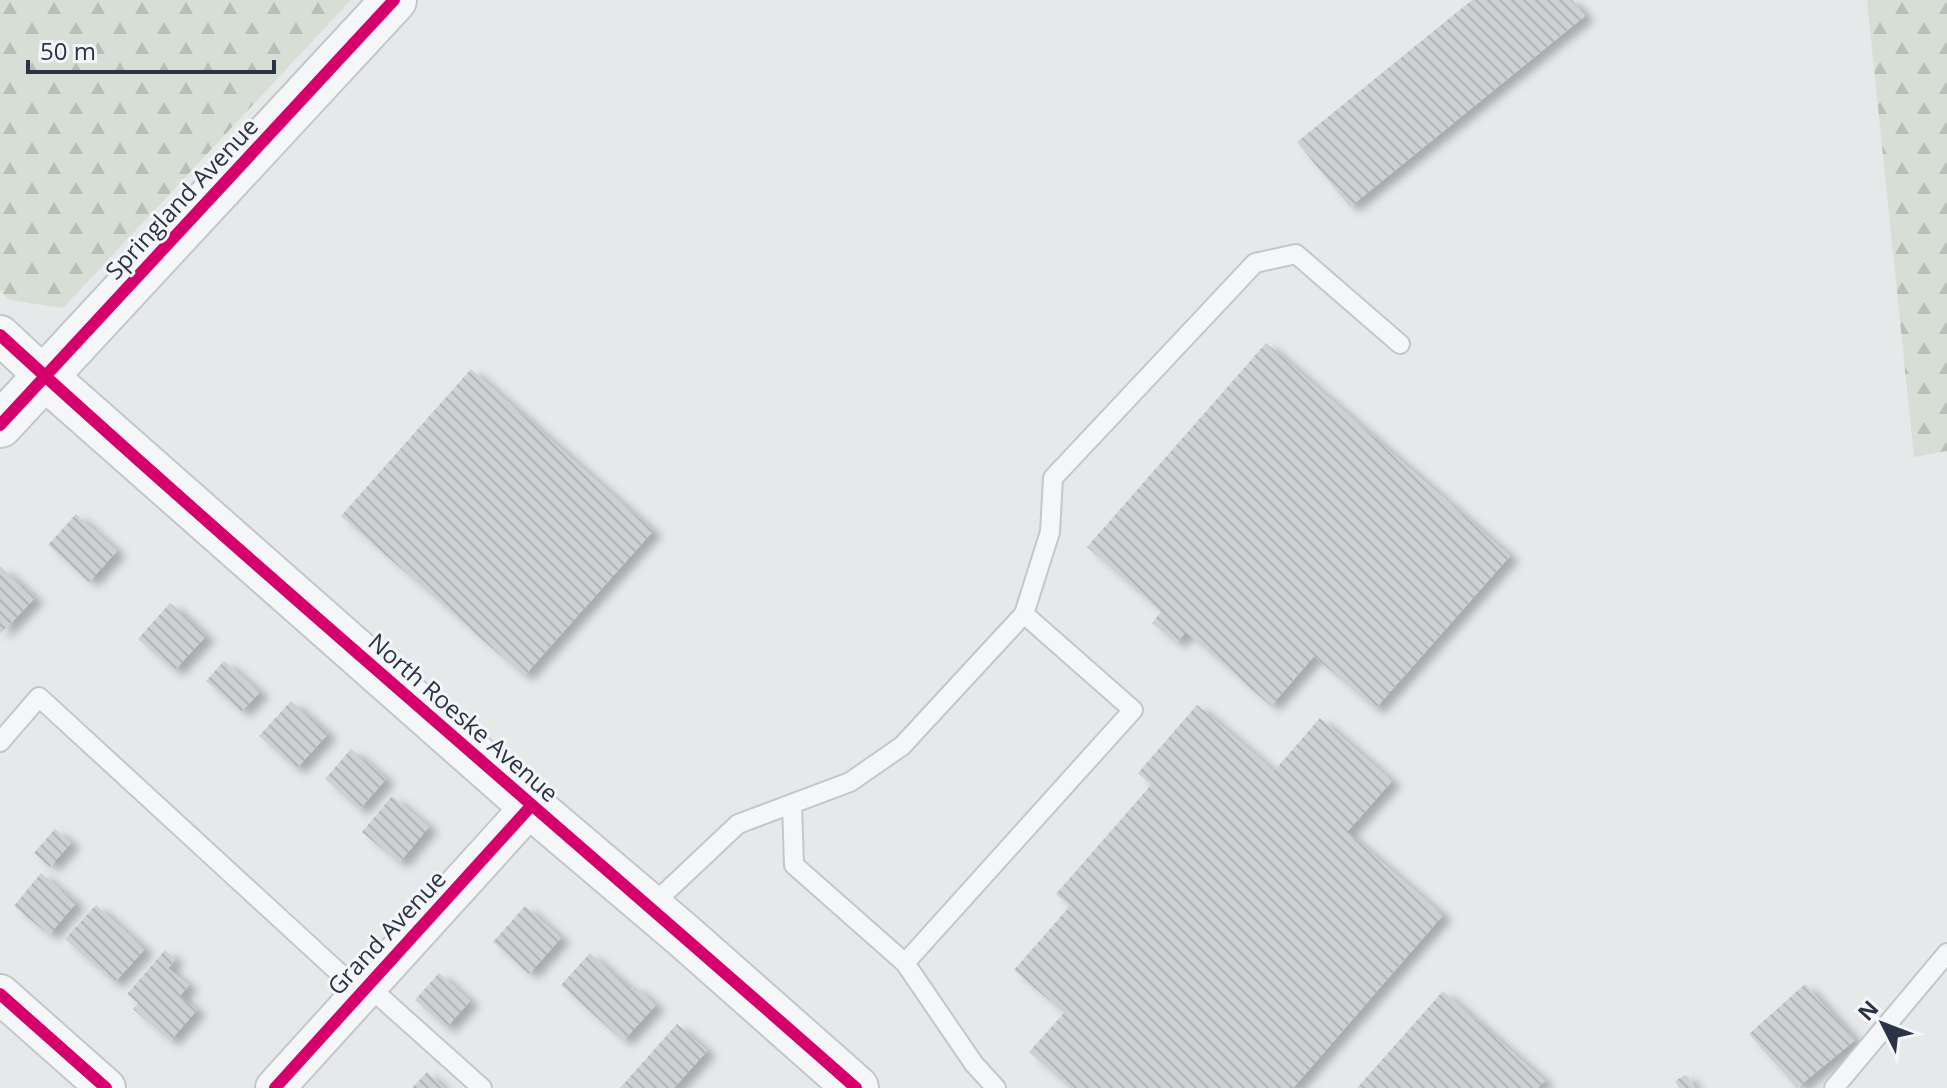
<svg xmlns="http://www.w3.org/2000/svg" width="1947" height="1088" viewBox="0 0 1947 1088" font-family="'Open Sans',sans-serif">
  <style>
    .forest { fill: url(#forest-firs) }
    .building { fill: url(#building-back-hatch); filter: url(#shadow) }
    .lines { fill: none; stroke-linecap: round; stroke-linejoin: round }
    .service-casing { stroke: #c4c6c8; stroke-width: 22 }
    .minor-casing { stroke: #c4c6c8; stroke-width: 42 }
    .tertiary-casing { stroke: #c4c6c8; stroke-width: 48 }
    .service { stroke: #f5f6f7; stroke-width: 18 }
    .minor { stroke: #f5f6f7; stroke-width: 38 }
    .tertiary { stroke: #f5f6f7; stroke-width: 44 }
    .cycleway-casing { stroke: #f4f6f9; stroke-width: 17 }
    .cycleway { stroke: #d6006c; stroke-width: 12 }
    .labels { text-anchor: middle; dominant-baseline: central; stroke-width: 6; stroke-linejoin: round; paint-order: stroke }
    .street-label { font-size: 24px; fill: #2b3445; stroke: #f4f6f9 }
  </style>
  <defs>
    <pattern id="forest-firs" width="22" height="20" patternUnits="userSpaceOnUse" patternTransform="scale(2)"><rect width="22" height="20" fill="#d6ded6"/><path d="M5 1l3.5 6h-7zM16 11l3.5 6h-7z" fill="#b8bfb9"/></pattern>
    <pattern id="building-back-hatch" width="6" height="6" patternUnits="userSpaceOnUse" patternTransform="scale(2)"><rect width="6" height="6" fill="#ced0d3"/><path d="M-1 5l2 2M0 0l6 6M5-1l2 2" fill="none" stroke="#b1b3b6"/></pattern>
    <filter id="shadow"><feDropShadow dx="9" dy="5" stdDeviation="4" flood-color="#0004"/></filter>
  </defs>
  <rect width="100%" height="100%" fill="#e6e8ea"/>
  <!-- forest -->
  <path class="forest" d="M0 0H351L63 308 10 300 0 291Z
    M1867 0H1947V451L1914 457Z"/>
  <!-- building -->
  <path class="building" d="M1472 0H1572L1585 16 1350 207 1297 142Z
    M1266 343 1510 556 1375 709 1314 656 1271 706 1186 632 1176 643 1152 623 1161 612 1087 547Z
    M471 369 653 531 524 676 341 516Z
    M76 514 117 551 89 582 48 545Z
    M0 566 35 598 0 634Z
    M170 603 206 636 174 671 138 639Z
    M224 661 260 692 241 712 206 681Z
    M291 701 328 734 296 769 259 736Z
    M1197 705 1274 771 1320 718 1392 781 1347 832 1443 915 1293 1088H1070L1029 1052 1064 1013 1014 970 1070 906 1056 894 1151 785 1138 773Z
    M351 749 386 779 359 810 325 779Z
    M392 796 429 827 399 863 362 832Z
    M55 829 71 843 50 867 34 853Z
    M41 873 76 903 49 935 14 906Z
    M96 905 145 949 114 983 65 939Z
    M525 906 561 938 529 974 493 942Z
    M165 950 175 959 168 968 189 985 180 996 197 1010 170 1041 133 1009 138 1003 127 994Z
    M590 953 631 990 634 986 656 1005 623 1041 561 985Z
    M439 973 470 1001 446 1028 415 1000Z
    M1805 984 1855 1040 1797 1088 1749 1034Z
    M1443 991 1545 1081 1538 1088H1357Z
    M677 1024 707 1051 674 1088H620Z
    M427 1072 444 1088H412Z
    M1685 1075 1688 1077 1695 1088H1679L1675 1081Z"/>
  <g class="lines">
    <defs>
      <path id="service" d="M1024 614 1050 532 1053 478 1255 263 1296 254 1400 344
        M0 742 39 697 360 992
        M650 907 738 824 850 782 902 746 1024 614 1133 710 905 963 794 865 792 804
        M905 963 974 1064 996 1088
        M367 985 482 1088
        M1834 1088 1947 953"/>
      <path id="minor" d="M0 335 45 377
        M0 994 106 1088
        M275 1088 531 806"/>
      <path id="tertiary" d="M45 377 531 806 683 935 856 1088
        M0 425 394 0"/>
    </defs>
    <!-- service casing -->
    <use href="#service" class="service-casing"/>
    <!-- minor casing -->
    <use href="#minor" class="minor-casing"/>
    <!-- tertiary casing -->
    <use href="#tertiary" class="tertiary-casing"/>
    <!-- service -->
    <use href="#service" class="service"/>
    <!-- minor -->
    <use href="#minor" class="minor"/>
    <!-- tertiary -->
    <use href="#tertiary" class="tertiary"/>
    <defs>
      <path id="cycleway" d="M0 335C281 592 572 837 856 1088
        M0 425 394 0
        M0 994 106 1088
        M275 1088 531 806"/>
    </defs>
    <!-- cycleway casing -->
    <use href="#cycleway" class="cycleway-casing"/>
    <!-- cycleway -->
    <use href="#cycleway" class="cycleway"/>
  </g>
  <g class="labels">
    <!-- street labels -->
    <g class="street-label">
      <text transform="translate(181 198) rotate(-47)">Springland Avenue</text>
      <text transform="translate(464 717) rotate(41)">North Roeske Avenue</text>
      <text transform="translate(386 932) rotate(-47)">Grand Avenue</text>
    </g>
  </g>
  <!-- north arrow -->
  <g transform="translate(1883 1024) rotate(312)" stroke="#f4f6f9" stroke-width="6" paint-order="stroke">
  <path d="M0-6L14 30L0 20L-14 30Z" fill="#2b3445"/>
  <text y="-12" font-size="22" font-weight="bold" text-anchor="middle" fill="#2b3445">N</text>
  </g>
  <!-- scale -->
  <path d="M28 60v12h246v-12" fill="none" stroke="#2b3445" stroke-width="4"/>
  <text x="40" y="60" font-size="24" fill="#2b3445" stroke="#f4f6f9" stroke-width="6" paint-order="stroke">50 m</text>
</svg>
